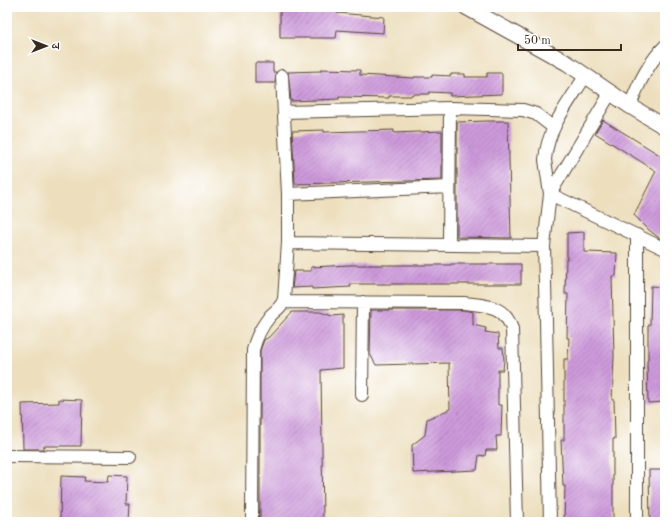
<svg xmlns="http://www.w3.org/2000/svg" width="672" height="529" viewBox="0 0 672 529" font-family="'Old Standard TT','Noto Serif Devanagari',serif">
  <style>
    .building { fill: url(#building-hatch) }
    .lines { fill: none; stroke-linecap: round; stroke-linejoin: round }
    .minor-casing { stroke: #564536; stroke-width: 14 }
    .tertiary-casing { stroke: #564536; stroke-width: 17 }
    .minor { stroke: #fff; stroke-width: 12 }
    .tertiary { stroke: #fff; stroke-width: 15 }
  </style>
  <defs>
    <pattern id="building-hatch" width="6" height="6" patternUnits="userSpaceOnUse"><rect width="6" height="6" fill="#cd9adb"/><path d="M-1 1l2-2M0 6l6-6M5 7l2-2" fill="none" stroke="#a87eb1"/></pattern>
  </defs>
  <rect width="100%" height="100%" fill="#fff"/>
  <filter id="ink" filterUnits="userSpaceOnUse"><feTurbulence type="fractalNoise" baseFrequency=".025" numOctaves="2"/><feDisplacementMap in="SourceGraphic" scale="8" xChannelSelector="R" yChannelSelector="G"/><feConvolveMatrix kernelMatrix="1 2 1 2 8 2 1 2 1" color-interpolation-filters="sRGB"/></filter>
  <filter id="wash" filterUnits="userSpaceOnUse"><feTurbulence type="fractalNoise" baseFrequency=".012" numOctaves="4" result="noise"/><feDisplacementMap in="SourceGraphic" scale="16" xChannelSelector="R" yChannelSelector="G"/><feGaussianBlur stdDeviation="0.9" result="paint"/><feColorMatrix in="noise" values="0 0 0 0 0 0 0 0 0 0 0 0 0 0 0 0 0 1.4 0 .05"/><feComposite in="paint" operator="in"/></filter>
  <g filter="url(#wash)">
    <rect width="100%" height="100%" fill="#eddfbe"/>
    <g id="blocks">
      <!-- building -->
      <path class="building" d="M280 7H308V9H337V13L384 17 383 33 337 30 336 38H280Z
        M255 63H273V72H276L275 83H255Z
        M321 69 360 70V75L414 78V77H432V75L451 76V74H465V77H487V73H502V94L450 96V93L429 92V94H412L411 96H389V98L339 97V99L291 101 288 72 321 71Z
        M603 120 663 157 665 154V241L658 237 649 230 634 215 656 171 595 133Z
        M487 121H508L511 238 457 237V122Z
        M324 130V132L394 130V133L442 131V180L295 184 292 131Z
        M584 232V252L617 253 616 276H612L614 356 612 400H614L615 439H613V522H564L565 486H563L561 440H564V359H568L569 338H567L568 294H565L566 259H567V233Z
        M451 264H521V284H350L351 287 312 289V287L292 288 294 271H311V267L350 265H451Z
        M651 286 665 287V402L648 403 647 361 648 360V325H650Z
        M371 310H464L473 312V325L486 328 485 332 498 334 499 348H503L504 360 503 370H498V405H502L501 436H496L497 450H486L485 456 479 455 477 470 413 473 412 445 425 435 427 419 450 409 449 363 376 365 370 354Z
        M292 312H320L332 316 343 315V368L321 370 323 522H260V351L264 340 269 337Z
        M59 399 82 400 81 446H44V449H23L22 404 59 403Z
        M649 470H665V522H650Z
        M109 475 127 476 126 504H130L129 521 83 519V522H60L61 476 85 477 84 481 108 482Z"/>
    </g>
  </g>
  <g filter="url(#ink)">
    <use href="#blocks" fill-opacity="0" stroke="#564536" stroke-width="1"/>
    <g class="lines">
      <defs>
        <path id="minor" d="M630 106C638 84 648 63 665 46
          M284 112 450 108 523 110 536 114 554 128
          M288 194 449 187
          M550 194 665 249
          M550 194 611 92
          M288 243 544 246
          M449 245 450 108
          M283 302 464 303C486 306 504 304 512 329L517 522
          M362 395 363 302
          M7 456 130 457
          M252 522 253 350C256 337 262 326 270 316 276 310 282 307 284 299L288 243V194L282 76
          M550 522 546 321 544 246 550 194 545 160C547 128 570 101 586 75
          M637 522V235"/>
        <path id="tertiary" d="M466 7 567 63 630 106 665 127"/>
      </defs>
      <!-- minor casing -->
      <use href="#minor" class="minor-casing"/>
      <!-- tertiary casing -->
      <use href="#tertiary" class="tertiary-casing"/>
      <!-- minor -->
      <use href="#minor" class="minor"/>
      <!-- tertiary -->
      <use href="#tertiary" class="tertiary"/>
    </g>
  </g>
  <!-- margin -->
  <rect width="672" height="529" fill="none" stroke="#fff" stroke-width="24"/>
  <!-- north arrow -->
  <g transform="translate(46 46) rotate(90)" stroke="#ffffff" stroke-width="3" paint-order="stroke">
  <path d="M0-3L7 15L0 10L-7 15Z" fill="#3b2a1e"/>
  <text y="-6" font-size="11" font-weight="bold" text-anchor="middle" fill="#3b2a1e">उ</text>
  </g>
  <!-- scale -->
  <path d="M518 44v6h103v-6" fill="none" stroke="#3b2a1e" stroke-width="2"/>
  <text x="524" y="44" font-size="12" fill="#3b2a1e" stroke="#ffffff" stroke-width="3" paint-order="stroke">50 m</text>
</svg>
